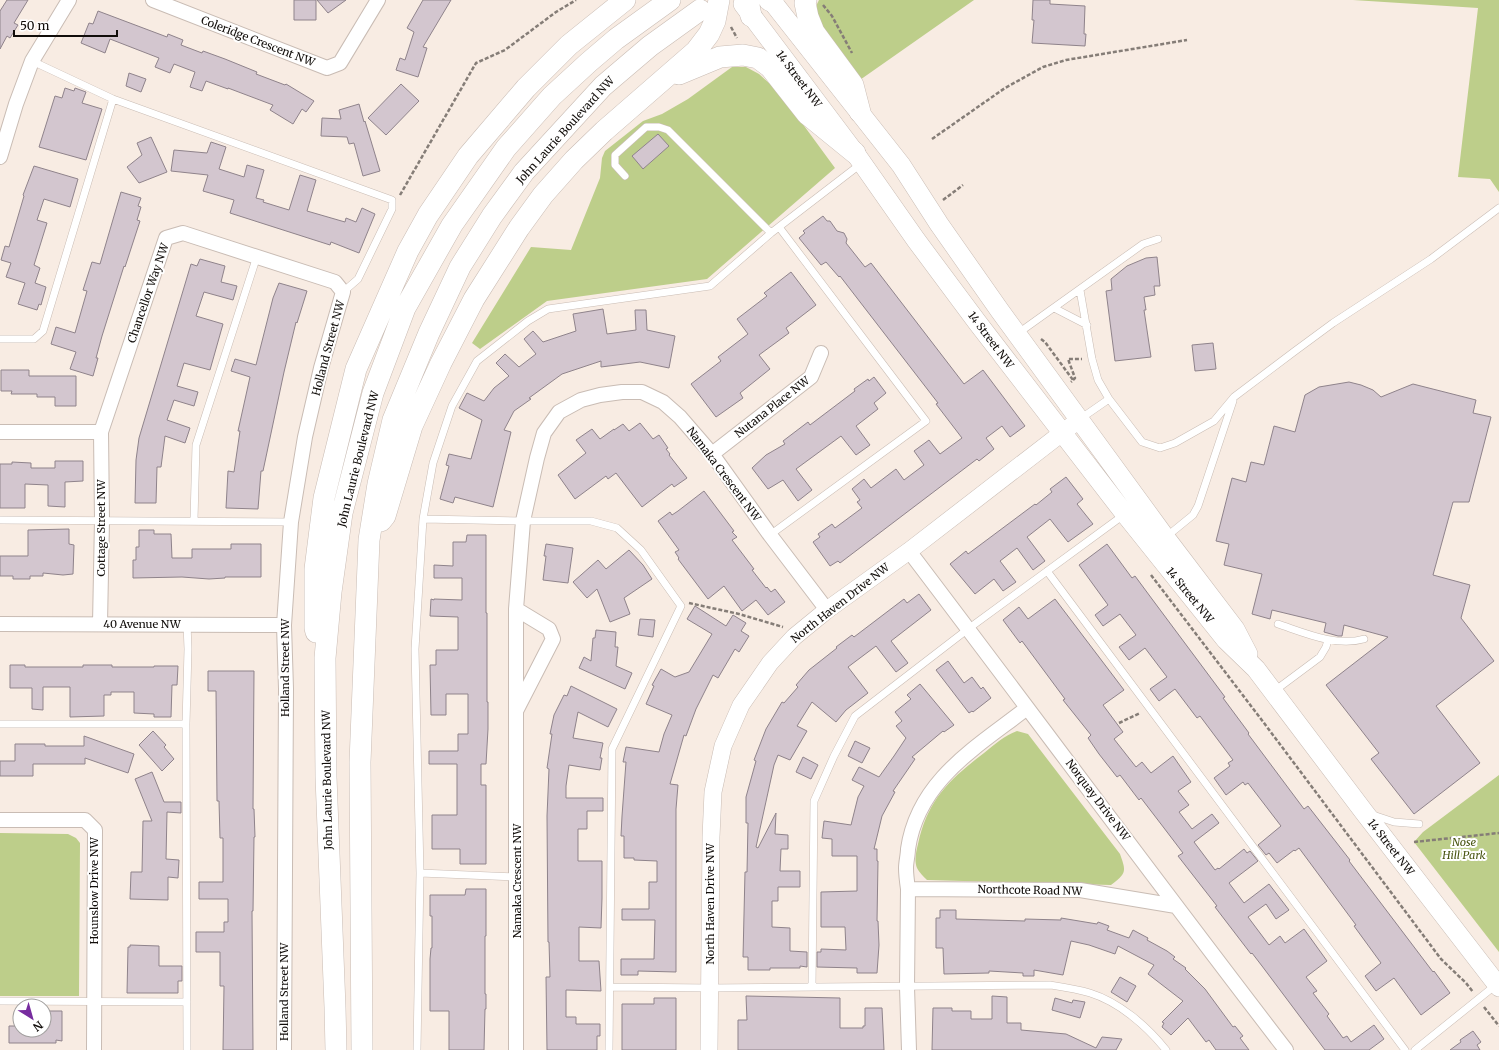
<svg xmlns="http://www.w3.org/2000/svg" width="1499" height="1050" viewBox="0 0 1499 1050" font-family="Merriweather,serif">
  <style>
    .green { fill: #bdce8a }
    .building { fill: #d3c6cf; stroke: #8f838b }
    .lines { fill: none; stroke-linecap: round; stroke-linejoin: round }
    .service-casing { stroke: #c9bcb4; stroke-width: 8 }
    .minor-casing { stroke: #c9bcb4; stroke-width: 16 }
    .tertiary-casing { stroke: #c9bcb4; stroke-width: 18 }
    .secondary-casing { stroke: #c9bcb4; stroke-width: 20 }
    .primary-casing { stroke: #c9bcb4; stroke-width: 22 }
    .path { stroke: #857d77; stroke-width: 2.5; stroke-dasharray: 4 2; stroke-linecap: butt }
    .service { stroke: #fff; stroke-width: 7 }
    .minor { stroke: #fff; stroke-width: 14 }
    .tertiary { stroke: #fff; stroke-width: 17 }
    .secondary { stroke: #fff; stroke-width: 19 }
    .primary { stroke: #fff; stroke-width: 21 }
    .labels { text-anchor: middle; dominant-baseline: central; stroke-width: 4; stroke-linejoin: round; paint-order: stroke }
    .street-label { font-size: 11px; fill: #110d0a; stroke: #fff }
    .park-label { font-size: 11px; font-style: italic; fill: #47530f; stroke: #fff }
  </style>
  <rect width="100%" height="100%" fill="#f8ece3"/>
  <!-- green -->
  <path class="green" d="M819 0H974L857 82 816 20 817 4Z
    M1353 0H1499V192L1490 179 1458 177 1478 8Z
    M732 67H746L759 74 780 93 835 168 707 279 547 301 480 349 472 343 531 247 571 250 600 178 602 158 605 151 643 121 662 114 688 99Z
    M1017 731 1028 734 1120 854C1126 871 1127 873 1111 885L927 880C924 877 919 872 917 868 914 861 916 852 918 844 928 799 949 780 984 753 995 744 1004 736 1017 731Z
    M1499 775V952L1414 842 1423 832Z
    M0 833 68 834 76 838 80 843 79 996H0Z"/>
  <!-- building -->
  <path class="building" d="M7 0H28L14 23 18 25 10 38 7 36 0 49V11Z
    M294 0H316V20H294Z
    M317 0H346L328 13Z
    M423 0H451L423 47 427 48 418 77 396 70 400 58 405 60 414 32 407 28Z
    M1033 0H1050V4L1085 6 1084 34H1086L1085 46 1032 43 1034 20H1032Z
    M98 11 167 37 168 34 183 40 181 45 202 53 203 51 225 59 257 72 256 74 285 85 286 84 314 101 306 112 302 109 293 124 270 110 273 105 228 88V89L206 81 202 91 190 87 195 72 174 64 170 73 155 67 159 58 110 39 105 53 81 43 89 23 93 24Z
    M129 73 146 79 141 92 126 86Z
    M401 84 419 101 386 135 368 118Z
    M65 88 74 91 75 88 86 92 82 103 102 109 86 160 39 147 55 96 62 98Z
    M359 104 364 122 365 121 380 171 363 176 354 143 349 144 347 137 321 136 322 118 341 119 339 110Z
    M658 134 669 146 643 169 632 156Z
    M151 137 167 172 139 183 127 167 142 155 137 143Z
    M211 142 226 147 219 169 244 177 247 165 264 170 256 198 264 200 263 202 289 210 300 175 316 180 307 211 345 222 346 218 356 222 362 208 375 214 359 253 331 242 330 245 230 213 234 200 203 191 208 175 171 171 174 150 207 153Z
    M34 166 78 179 70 207 44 199 37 220 47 223 34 265 40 268 35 283 46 287 41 305 39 304 37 310 18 304 25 283 6 277 11 263 1 260 5 246 9 247 24 196 23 195Z
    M121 192 141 198 138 206 141 207 137 220 140 221 125 267 124 266 102 336 96 358H98L93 376 70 369 76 352 51 344 56 327 75 333 87 291 83 290 92 262 100 264Z
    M823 216 827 221H830L837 231 844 233 847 239 846 243 865 267 871 263 964 384 983 370 1025 426 1010 437 1002 426 986 438 994 449 979 461 977 459 840 563 838 561 830 566 813 542 820 537 818 534 832 524 835 528 862 508 857 502 860 500 852 489 864 479 871 488 896 469 904 480 924 465 914 451 929 440 940 454 962 438 936 404 938 403 840 276 839 277 826 262 821 265 799 238 805 233 803 231Z
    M1157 257 1160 286H1154L1155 295 1144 297 1146 310H1144L1151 357 1115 361 1106 291 1112 290 1111 279 1127 266 1146 258Z
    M200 259 225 266 221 282 237 286 233 300 204 292 196 316 223 324 210 370 184 363 177 386 198 392 194 406 174 400 167 420 190 428 185 443 165 436 161 467H157L156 503H135L136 460 139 438 191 264 197 266Z
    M791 272 816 305 786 328 789 333 759 355 770 369 740 393 743 398 716 417 691 384 721 361 718 357 748 334 737 319 767 296 764 293Z
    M279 283 307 291 297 323 296 322 284 372 263 471H261L258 509 226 508 228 471 234 472 240 431H238L250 377 231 371 235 359 256 365 273 298Z
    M603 309 607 334 636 330 635 310H646L647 330 675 336 669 368 640 362 601 367V361L562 374 529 398 531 399 514 411 504 430 511 432 493 507 455 497 453 503 440 499 449 466 446 465 449 454 471 459 482 420 459 408 467 393 484 401 494 388 509 376 496 363 505 354 519 367 536 354 524 339 533 331 543 342 576 331 573 314Z
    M1213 343 1216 369 1195 371 1192 345Z
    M1 370H29V376H76V406H55V397H37V394H11L12 391H1Z
    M874 377 886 393 874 403 878 409 856 426 870 445 856 455 841 436 796 469 812 490 798 501 783 480 768 489 752 468 766 455 785 444 783 441 808 422 810 425 855 391 854 389 868 379 869 381Z
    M1349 382 1361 385 1373 390 1381 397 1413 384 1476 400 1473 413 1491 417 1469 502H1453L1433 575 1470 585 1461 618 1494 661 1436 706 1480 763 1414 814 1371 759 1379 753 1326 685 1388 637 1344 625 1342 636H1338L1324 632 1326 623 1272 610 1270 619 1252 614 1262 574 1224 565 1229 544 1216 541 1232 478 1246 482 1251 462 1264 465 1274 426 1295 432 1305 395 1319 387Z
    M640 423 653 439 659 435 668 448 666 449 670 454 669 455 687 478 674 487 672 484 642 507 616 473 608 479 606 476 575 499 558 475 586 453 576 440 592 429 600 439 614 429V430L623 424 629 431Z
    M55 461H83V481L65 482V507L48 506V485L25 484V508H0V464H12V462L31 463V468H55Z
    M1066 477 1083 499 1077 504 1093 524 1068 542 1050 519 1027 537 1045 561 1033 570 1017 548 1000 561 1016 582 1003 591 994 579 975 594 950 564 966 551 968 554 1035 504 1036 505 1052 492 1050 489Z
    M704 491 734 531 732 532 737 537 732 540 754 569 752 570 766 588 767 587 771 592 775 589 785 602 768 615 756 600 742 611 724 586 708 599 678 559 679 558 675 552 679 550 658 521 670 512 672 515 678 511Z
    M69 529V544L74 545 73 574 63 575 43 573V576H30V579H13V576H0V556H28V530Z
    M139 530H154V534H171L172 558H192V549H231V544H261V577H225V578L209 579 182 577 133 578V560H136V547H139Z
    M467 535H486V613H487V702H488V729L486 764H481V785H486V864H460V849H432V815H457V764H429V751H458V734H468V694H446V715H431L430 665H436V650H458V617L430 616 431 599 434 600V599L462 600V578H434V565L453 566V542H466Z
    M546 544 573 548 568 583 543 580 546 556H544Z
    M1107 544 1132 578 1135 576 1152 599 1225 697 1223 698 1249 733 1248 734 1304 809 1308 806 1350 860 1349 861 1433 972 1434 971 1450 993 1421 1015 1394 978 1376 991 1365 976 1381 963 1354 926 1356 925 1299 848 1295 851 1294 850 1277 863 1269 853 1266 855 1258 845 1281 826 1248 783 1245 785 1243 782 1226 795 1214 778 1230 766 1228 763 1233 760 1200 716 1197 718 1175 689 1159 701 1150 689 1167 677 1145 648 1129 660 1119 647 1136 635 1120 614 1103 626 1095 615 1108 605 1079 565Z
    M629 550 643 565 652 579 624 598 630 614 610 622 597 589 587 598 573 582 598 560 606 569Z
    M919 594 931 610 891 641 908 663 896 672 876 646 848 667 868 693 846 710 836 722 812 702 797 726 807 731 790 760 778 755 774 765 756 847 758 848 776 813 775 834 788 835V849H781L780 871H800V887H778V901H772V927L790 928V951L807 952V967L800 966V968H770V970H748V957H743L745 872H747L748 823H746V797L756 761 754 760 766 729 782 702 784 703 798 687 796 685 809 670 837 648 836 647 852 635 854 637 904 599 907 603Z
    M1055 599 1124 690 1103 705 1123 732 1114 739 1136 767 1142 762 1151 773 1173 756 1191 782 1178 791 1189 805 1179 812 1192 829 1212 814 1219 823 1194 842 1215 870 1218 868 1219 869 1244 849 1247 853 1250 851 1258 861 1229 883 1244 903 1269 884 1289 910 1276 919 1266 904 1248 917 1269 945 1280 936 1285 943 1304 929 1327 961 1306 977 1317 991 1313 993 1329 1014 1327 1016 1343 1038 1347 1036 1351 1042 1374 1025 1384 1039 1369 1050H1325L1262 966 1252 953 1251 954 1215 907 1217 906 1178 856 1183 853 1164 828 1141 798 1139 800 1120 775 1117 777 1099 754 1088 738 1091 735 1063 700 1065 699 1022 641 1020 643 1003 620 1019 607 1028 619Z
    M695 606 726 626 733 615 746 623 741 631 749 636 739 652 735 649 718 678 713 675 696 709 686 736 684 735 670 784 678 785 676 809V972L638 971V975H621V959H654L655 920H622V909H649V882H657V861L634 860V858H624V836H621L622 816 626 762H623L626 747 659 752 664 734 672 715 646 704 654 686 652 685 661 669 675 677 689 672 712 634 687 619Z
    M640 619 655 620 653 637 638 635Z
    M596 630 616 632 615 647H618L616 666 632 673 625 689 579 668 584 657 591 661 593 638H595Z
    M948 661 964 683 972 677 981 689 983 687 991 698 973 712 972 711 969 713 936 670Z
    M10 665H25V667H83V665H112V667H154V666H178L177 685H172L171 717H154V714L134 713V692H111V695H104V716L70 717V687H43V710L32 709V688H10Z
    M208 671H254L253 809H254L255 837H254L253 911H252L253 1050H223L224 986H220V952H196V932H224V922H228V899H199V882H223V838H220L219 801H217L216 691H208Z
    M920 684 954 725 944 732 943 731 912 757 915 759 893 791 895 792 882 816 874 849H877V861H878L877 921H878L879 945 877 973H857V968L817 967V952H821V949L846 950 845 927H821V892L857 891V856H832V839L822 838 824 821 851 825 858 797 864 786 852 780 859 767 879 777 894 756 906 738 896 726 902 721 895 712 911 699 907 695Z
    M571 686 617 709 608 727 578 712 573 738 603 743 600 758H602L600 770 569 765 566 786V798H603V811H587V829H578V861H602V898L601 928 579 927V961H599L601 991 566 990V1017H576V1024H600V1036H597V1050H547L546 977H550L549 942H548L547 816 549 769 547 768 552 734H550L554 715 564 695 567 696Z
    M153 731 166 745 164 747 174 759 162 771 139 745Z
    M84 736 134 754 128 773 85 758V764H33V776H0V761H15V744H45V746H84Z
    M855 741 870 748 862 763 848 756Z
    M803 757 818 765 811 779 796 772Z
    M152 772 164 802H181V813L167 812 166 859 179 860 178 878 168 877V900L130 899 131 872H142L143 821H152L135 779Z
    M466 889H486V936H485V994H486V1009H485L484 1050H449V1011H430V959L431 948H432V916H430V895H465Z
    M940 910H956V919L1025 921V919L1061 920V918L1097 924 1098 922 1109 926 1107 930 1129 938 1133 930 1148 938 1147 940 1167 951 1175 957 1173 959 1186 968 1185 969 1205 989 1233 1027 1235 1026 1243 1036 1240 1038 1249 1050H1216L1209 1040 1206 1042 1188 1018 1171 1035 1162 1027 1164 1023 1162 1022 1183 1001 1148 974 1154 965 1118 946 1115 954 1089 945 1071 941 1063 975 1034 970V976H1023V973L989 971V973L944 974 943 948H936V918H940Z
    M130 945 159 946V966H182V981H178V993H127L128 947H130Z
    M1120 977 1136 986 1127 1002 1111 992Z
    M746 996 840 998V1028H863V1026H865V1008H882L884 1050H738V1020H747Z
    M992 996 1007 997V1023H1021V1030L1066 1034 1096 1048 1102 1037 1122 1039 1116 1050H932L933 1008H952V1011H971V1019H992Z
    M654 998H676V1050H622V1004H654Z
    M1055 998 1072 1003 1073 1000 1085 1002 1080 1018 1052 1010Z
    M44 1011H62V1041L56 1040V1043H9V1026H20V1030H44Z
    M1473 1031 1481 1042 1477 1045 1480 1050H1450L1461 1042 1460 1040Z"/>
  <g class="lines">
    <defs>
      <path id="service" d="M32 61 113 99 392 200V209L358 279 343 292
        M625 176 615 165V155L646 127H659L668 130 771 233
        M1080 290 1092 359 1098 380 1109 399
        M1054 308 1087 325
        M1017 334 1143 244 1158 239
        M0 339H34L43 331 113 99
        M1080 419 1109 399 1142 442 1160 448 1175 443 1214 421 1234 397 1295 351 1333 323 1431 259 1499 208
        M423 519 433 463 452 406 477 361 528 321 548 309 710 286 771 233 862 163
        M0 520 291 522
        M194 520 196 445 257 256
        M770 535 926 421 779 227
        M1166 537 1193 515 1198 506 1233 401
        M1047 571 1405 1050
        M1278 624C1305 633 1336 647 1364 639
        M1273 692 1320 657 1326 647 1328 640
        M0 724H186
        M1373 815 1394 822 1419 824
        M420 873 517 877
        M610 987 710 988 1050 985C1063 987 1077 989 1090 993 1119 1002 1147 1026 1166 1050
        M812 987 814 801 834 756 855 716 968 629 1125 514
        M0 1001 187 1002
        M187 1050 186 724 188 649 187 624
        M417 1050 420 873 415 649 423 519 523 521H591L617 528 641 550 681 606 612 749 609 1050
        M1415 1050 1497 984"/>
      <path id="minor" d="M153 0 327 68 340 63 378 0
        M0 157 16 104 32 61 69 0
        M0 432H101L166 238 183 233 335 282 343 292 321 368 305 437 291 522 284 625 286 689 284 1050
        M712 454 811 377 821 353
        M909 551C1035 717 1159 885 1286 1050
        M516 609 549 629 553 639 517 709
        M0 624 284 625
        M100 624 102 520 101 432
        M0 820H85L95 830 94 1050
        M908 889C907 882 906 875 906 868 906 862 908 855 908 849 918 780 977 747 1027 708
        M516 1050V609L523 521 537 458 544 433 559 412 581 400 600 395 622 392H642L663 402 680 417 712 454 770 535 827 610
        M909 1050 907 987 908 889 1080 890 1176 906"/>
      <path id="tertiary" d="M709 1050 711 837 713 792 723 746 741 705 770 663 794 637 827 610 909 551 1080 419"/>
      <path id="secondary" d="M771 0 901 165 939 224 1000 311 1165 537 1235 629 1248 654
        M743 4 855 153 916 240 977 322 1125 514 1226 640 1256 669 1364 812 1499 987"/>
      <path id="primary" d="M748 0 751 16
        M769 0 773 2
        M806 0 805 3 808 17 814 32 853 85 860 112
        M679 74 720 57 743 55 758 58 770 67 807 114 855 153
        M381 521 385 516 412 426 441 363 474 299 519 228 543 195 574 160 604 131 696 51 709 34 715 21 719 0
        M316 632 315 628V569L324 498 356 369 408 251 428 215 468 156 526 88 569 45 625 0
        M336 1050 335 1007 326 777 325 658 331 592 342 513 373 393 405 308 452 225 506 148 552 96 589 62 616 39 670 0
        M362 1050 360 762 369 540 378 484 393 420 429 333 460 267 492 216 524 172 603 86 650 46 700 10"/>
    </defs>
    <!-- service casing -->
    <use href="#service" class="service-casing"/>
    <!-- minor casing -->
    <use href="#minor" class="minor-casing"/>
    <!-- tertiary casing -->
    <use href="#tertiary" class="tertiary-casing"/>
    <!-- secondary casing -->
    <use href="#secondary" class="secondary-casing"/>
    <!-- primary casing -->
    <use href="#primary" class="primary-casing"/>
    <!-- path -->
    <path class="path" d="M823 5 832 16 852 53
      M731 27 737 38
      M932 139 1005 88 1043 67 1066 60 1187 40
      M400 195 476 63 505 50 556 12 576 0
      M943 200 963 185
      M1041 339 1045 342 1073 380 1071 382
      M1073 380 1075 378 1068 359H1082
      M1151 575 1261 719 1441 959 1466 983 1473 992
      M689 603 739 614 783 627
      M1119 723 1140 713
      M1414 842 1499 833
      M1484 1007 1499 1026"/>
    <!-- service -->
    <use href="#service" class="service"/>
    <!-- minor -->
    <use href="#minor" class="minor"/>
    <!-- tertiary -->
    <use href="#tertiary" class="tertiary"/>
    <!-- secondary -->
    <use href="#secondary" class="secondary"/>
    <!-- primary -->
    <use href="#primary" class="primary"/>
  </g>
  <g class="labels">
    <!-- street labels -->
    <g class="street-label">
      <text transform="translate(258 41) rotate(21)">Coleridge Crescent NW</text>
      <text transform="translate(799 79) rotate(53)">14 Street NW</text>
      <text transform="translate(565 130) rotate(-48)">John Laurie Boulevard NW</text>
      <text transform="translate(148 293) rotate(-71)">Chancellor Way NW</text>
      <text transform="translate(991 340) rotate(53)">14 Street NW</text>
      <text transform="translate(328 348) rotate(-75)">Holland Street NW</text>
      <text transform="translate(772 407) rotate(-38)">Nutana Place NW</text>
      <text transform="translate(358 459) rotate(-76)">John Laurie Boulevard NW</text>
      <text transform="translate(724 474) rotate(53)">Namaka Crescent NW</text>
      <text transform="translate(101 528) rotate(-90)">Cottage Street NW</text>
      <text transform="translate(1190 595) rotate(51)">14 Street NW</text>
      <text transform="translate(840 603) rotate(-38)">North Haven Drive NW</text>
      <text x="142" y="624">40 Avenue NW</text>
      <text transform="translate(285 668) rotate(-90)">Holland Street NW</text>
      <text transform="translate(327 780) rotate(-91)">John Laurie Boulevard NW</text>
      <text transform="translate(1098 800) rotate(53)">Norquay Drive NW</text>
      <text transform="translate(1391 847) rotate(52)">14 Street NW</text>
      <text transform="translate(517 881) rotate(-90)">Namaka Crescent NW</text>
      <text transform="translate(1030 890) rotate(1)">Northcote Road NW</text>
      <text transform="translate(94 891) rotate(-90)">Hounslow Drive NW</text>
      <text transform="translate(710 904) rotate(-90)">North Haven Drive NW</text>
      <text transform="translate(284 992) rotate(-90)">Holland Street NW</text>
    </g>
    <!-- park labels -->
    <g class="park-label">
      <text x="1464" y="842">Nose<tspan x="1464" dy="13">Hill Park</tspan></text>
    </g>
  </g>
  <!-- north arrow -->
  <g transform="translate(32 1018) rotate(143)"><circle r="19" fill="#ffffff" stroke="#a09e9d"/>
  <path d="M0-3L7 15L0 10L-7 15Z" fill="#772c9f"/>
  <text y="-6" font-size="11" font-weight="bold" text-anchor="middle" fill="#110d0a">N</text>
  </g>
  <!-- scale -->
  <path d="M14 30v6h103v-6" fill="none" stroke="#110d0a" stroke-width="2"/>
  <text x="20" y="30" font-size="12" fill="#110d0a" stroke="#ffffff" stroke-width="3" paint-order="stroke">50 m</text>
</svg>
